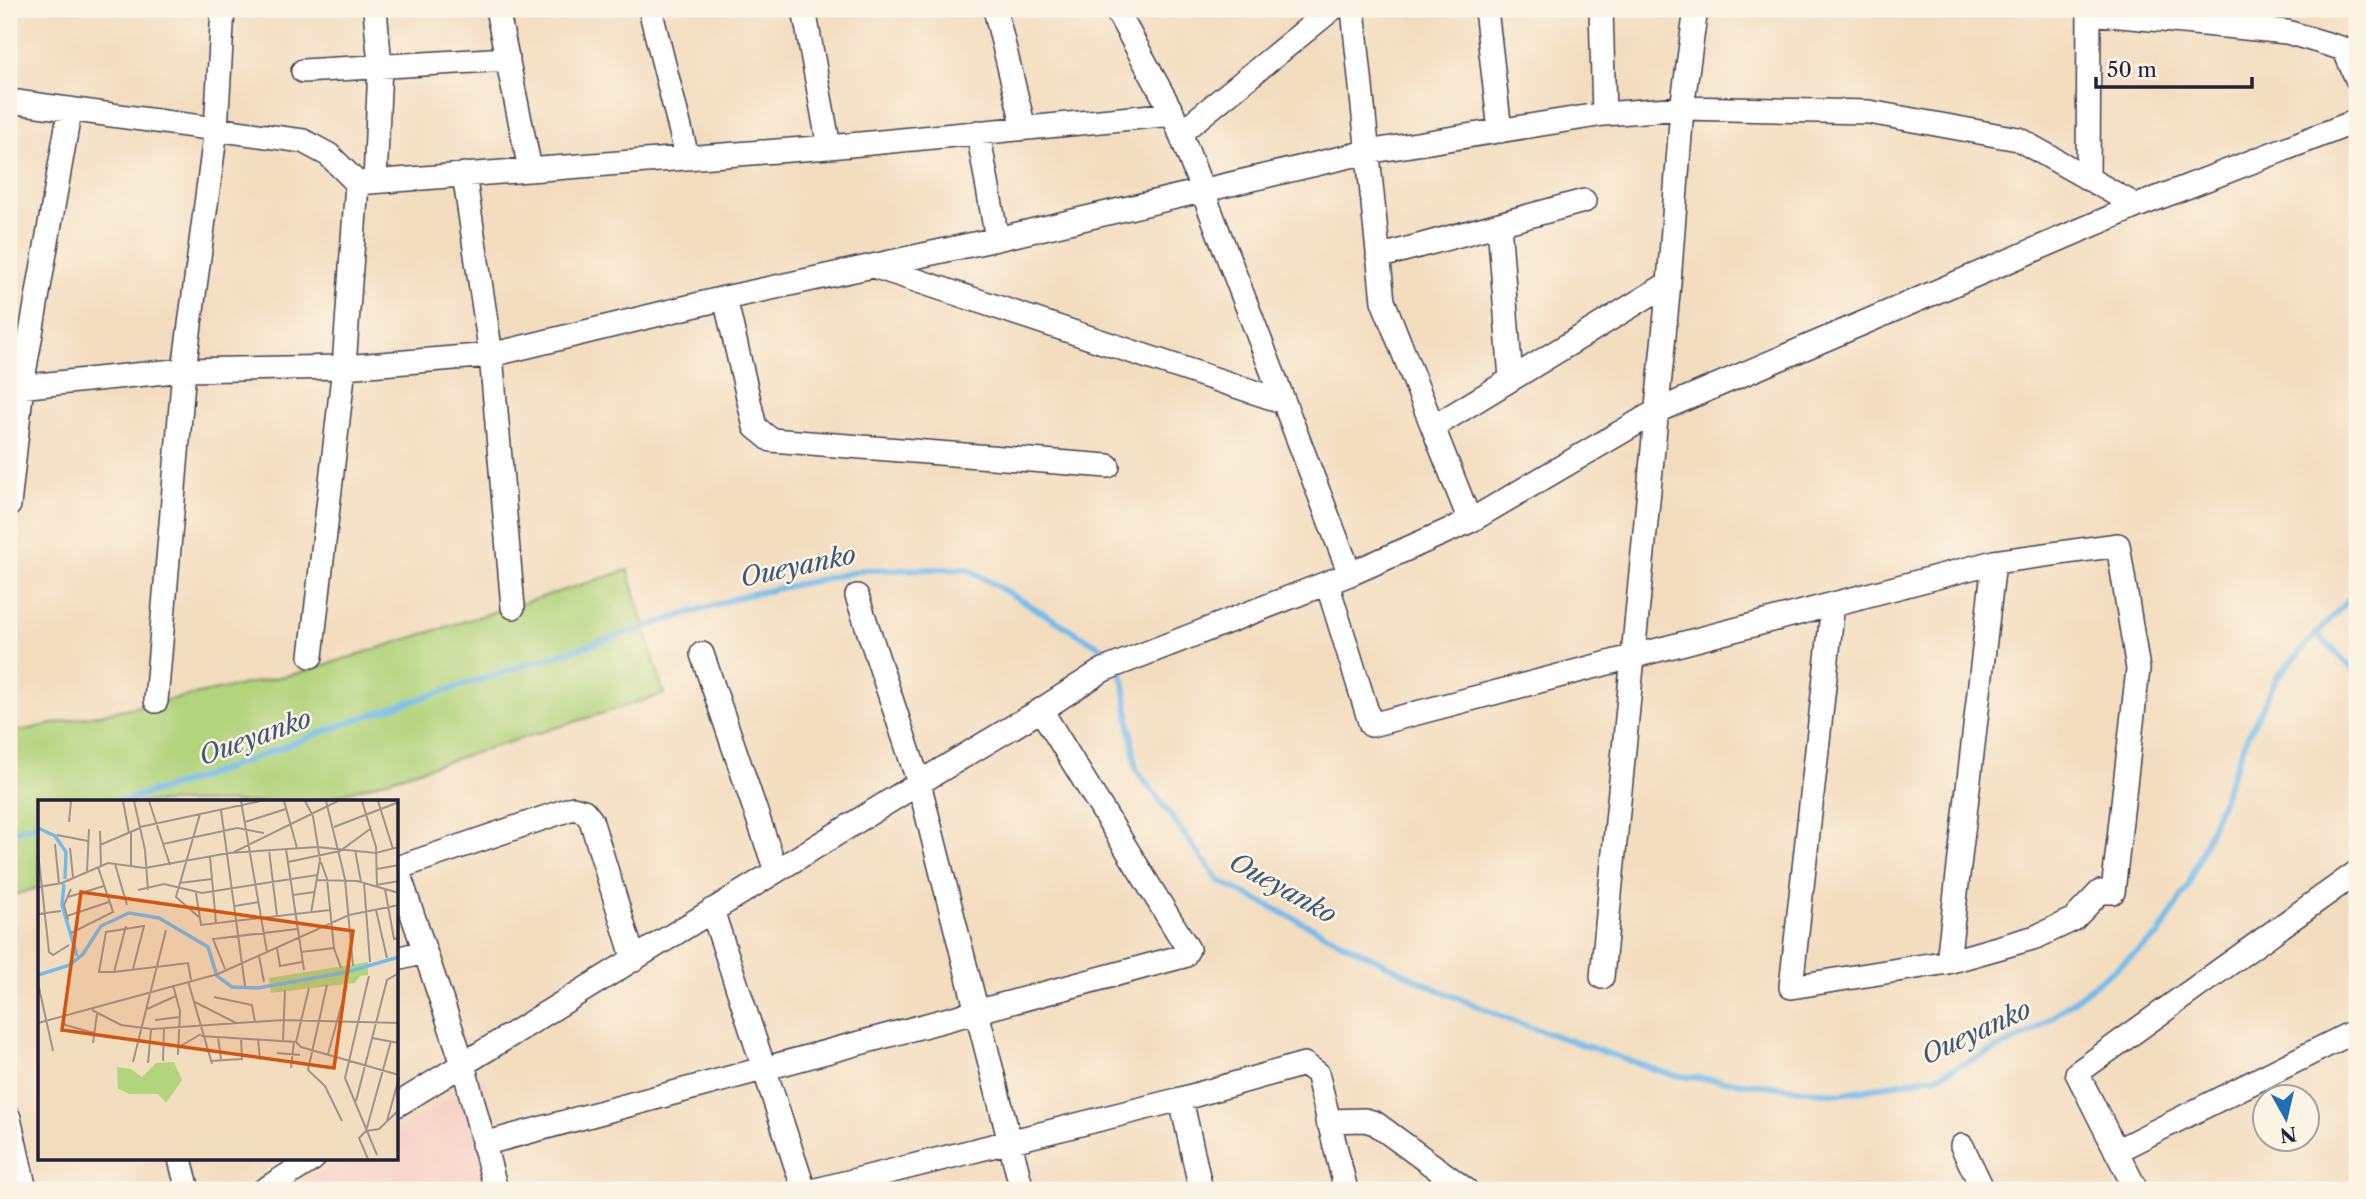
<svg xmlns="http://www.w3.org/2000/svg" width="2366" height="1199" viewBox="0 0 2366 1199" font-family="'Libre Caslon Text',serif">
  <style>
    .built { fill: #f7d1c7 }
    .green { fill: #b2d47d; stroke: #6a7b5c; stroke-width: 2 }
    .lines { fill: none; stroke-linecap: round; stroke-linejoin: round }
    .stream { stroke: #73bbeb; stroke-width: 6 }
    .minor-casing { stroke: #413e4f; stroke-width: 26 }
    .minor { stroke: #fff; stroke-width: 23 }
    .labels { text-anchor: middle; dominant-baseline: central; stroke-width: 5; stroke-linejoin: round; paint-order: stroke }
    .water-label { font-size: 26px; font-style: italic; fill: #3e5879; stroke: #fcf5e5 }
    .inset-river { fill: none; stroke: #73bbeb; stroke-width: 3.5 }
    .inset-road { fill: none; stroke: #9f928a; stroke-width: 2 }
    .view { fill: #d45411; fill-opacity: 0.15; stroke: #d45411; stroke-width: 3.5 }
    .inset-edge { fill: none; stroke: #22223b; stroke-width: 3.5 }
  </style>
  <rect width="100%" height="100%" fill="#fcf5e5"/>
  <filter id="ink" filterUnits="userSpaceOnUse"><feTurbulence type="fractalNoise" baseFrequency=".0143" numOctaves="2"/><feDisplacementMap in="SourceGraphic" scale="14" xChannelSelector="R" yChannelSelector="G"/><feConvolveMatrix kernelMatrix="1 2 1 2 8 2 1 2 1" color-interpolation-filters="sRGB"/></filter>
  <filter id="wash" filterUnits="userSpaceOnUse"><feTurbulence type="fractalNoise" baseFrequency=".00686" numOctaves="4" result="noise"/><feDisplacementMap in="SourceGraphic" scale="28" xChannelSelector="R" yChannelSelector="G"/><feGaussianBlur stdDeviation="1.57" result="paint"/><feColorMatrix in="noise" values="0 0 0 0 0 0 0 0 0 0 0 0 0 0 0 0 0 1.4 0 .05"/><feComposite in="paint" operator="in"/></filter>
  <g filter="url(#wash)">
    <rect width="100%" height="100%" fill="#f3ddbf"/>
    <!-- built -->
    <path class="built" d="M484 1078 511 1190H290L345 1159H397V1129Z"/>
    <!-- green -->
    <path class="green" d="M628 570 664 694 317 802H40V887L9 897V733L299 673Z"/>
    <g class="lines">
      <!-- stream -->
      <path class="stream" d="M2317 634 2357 673
        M118 802 197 779 366 716 743 596 864 570 968 569 1107 651 1123 676 1136 769 1219 881 1434 988 1515 1022 1672 1075 1841 1094 1937 1076 2031 1033 2158 936 2188 886 2247 737 2278 676 2357 590
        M9 833 40 824"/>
    </g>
  </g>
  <g filter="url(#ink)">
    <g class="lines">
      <defs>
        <path id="minor" d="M375 9 380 66 375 181
          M497 9 530 169
          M650 9 687 156
          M804 9 829 147
          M995 9 1024 128
          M1116 9 1173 114 1350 574
          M1353 9 1383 301 1470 521
          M1486 9 1500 131
          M1601 9 1604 114
          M2089 13 2287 32 2344 49 2357 79
          M303 71 508 59
          M9 101 303 141 329 155 357 183 344 367 311 656
          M978 132 997 239
          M1180 133 1332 9
          M464 174 491 355 513 607
          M2088 179 2089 9
          M357 183 829 147 1173 114
          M1499 224 1511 379
          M1378 257 1584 201
          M873 266 1284 402
          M725 298 755 427 771 440 1108 466
          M9 388 184 370 344 367 491 355 725 298 997 239 1367 152 1604 114 1682 108 1869 112 2018 139 2137 206
          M1433 427 1669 283
          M9 505 22 385 70 109
          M1327 583 1371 725 1994 562 2118 545 2138 669 2113 892H2100L2074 919 2036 937 1948 962 1791 987 1833 604
          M857 596 919 783 1022 1190
          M702 654 776 871
          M156 701 184 370 216 129 223 9
          M397 868 573 808 584 811 591 820 634 960
          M397 869 463 1064 496 1190
          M712 910 804 1190
          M397 959 424 952
          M1948 962 1994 562
          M1602 977 1669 283 1682 108 1696 9
          M1181 1099 1201 1190
          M397 1105 919 783 1041 710 1103 670 1350 574 1470 521 1657 411 2137 206 2357 121
          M9 1118 25 1190
          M1327 1121 1365 1120 1375 1123 1466 1190
          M483 1144 1184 956 1188 949 1041 710
          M1962 1146 1983 1190
          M2116 1151 2357 1030
          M180 1159 188 1190
          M264 1190 313 1159
          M816 1190 1181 1099 1304 1064 1317 1073 1346 1190
          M2136 1190 2077 1073 2357 872"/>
      </defs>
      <!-- minor casing -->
      <use href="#minor" class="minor-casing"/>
      <!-- minor -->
      <use href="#minor" class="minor"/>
    </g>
  </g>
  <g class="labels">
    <!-- water labels -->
    <g class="water-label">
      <text transform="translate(798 566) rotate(-12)">Oueyanko</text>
      <text transform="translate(255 737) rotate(-20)">Oueyanko</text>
      <text transform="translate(1283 888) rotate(29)">Oueyanko</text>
      <text transform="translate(1976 1032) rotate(-25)">Oueyanko</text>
    </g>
  </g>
  <!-- overview -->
  <g transform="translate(38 800)">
    <rect width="360" height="360" fill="#f3ddbf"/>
    <path d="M330 162V175L322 176 317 183 233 193 231 178ZM136 262 144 280 128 303 120 294H92L80 289 79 267 93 269 104 277 118 263Z" fill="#b2d47d"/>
    <path class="inset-river" d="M0 28 17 36 28 52 27 79M26 84 24 105 39 156M0 175 32 165 45 154 63 126 91 113 121 118 170 147 179 176 194 187 220 188 309 172 361 157"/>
    <path class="inset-road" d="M85 1 91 33M96 1 107 50 110 90M111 1 132 65M203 1 229 152M246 1 259 48M267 1 275 16 282 60 273 113M288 1 307 79 315 166M324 1 338 47 339 87M340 1 355 49M183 10 207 186M31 22 33 1M207 22 248 9M102 27 223 1M296 27 361 2M62 31 63 66M19 35 50 41M17 44 21 84M125 44 199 28 226 33M62 45 102 28M32 48 35 77M248 49 266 170M231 50 239 116M317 50 323 82M0 52 11 152 15 155 31 145M196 52 300 1M172 57 178 123M250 62 302 51 332 29M283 62 289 79 296 148 303 168M77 64 89 105M93 66V32M339 69 361 65M49 71 51 29M278 80 319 81 361 93M141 83 174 79M326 83 332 162M338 85 361 81M0 87 24 83 70 63 107 68 191 53 279 47 338 53 361 47M347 89 356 139 361 138M100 90 126 84 164 93 279 75M158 93 163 125 292 110M255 95 276 92M30 97 66 86M197 106 221 102M338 110 349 158M0 114 23 111M29 116 71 102M162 118 138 97 162 14M30 120 26 105 33 89M33 133 75 112 60 67M239 148 242 166 264 162M263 152 296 148M221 156 226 182M95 169 106 126 68 132 61 172H76L150 163 153 180M187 169 175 139 259 129M76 172 88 126M331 176 307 278 339 355M150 181 174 264M0 183 15 251M135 185 142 211 140 255M289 185 270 270 287 286 304 321M176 197 214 205 217 222M155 201 198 223M109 209 138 196M54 210 83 225 114 229 245 220 361 223M25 217 27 225 56 233M117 220 142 217M0 223 180 174 311 115 361 105M163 236 258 242 263 247 361 275M180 237 183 259M334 238 361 243M220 239 222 260M245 241 247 190M258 242 271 188M55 243 59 214M141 247 163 234M239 253 262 255M290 254 309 185M125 261 126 229M172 261 204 259 203 238M95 262 128 130M110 263 113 230M253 268 256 241M318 301 349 180 361 173M349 321 361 278M328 331 341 329 361 310M330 359 321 338 328 331 353 241"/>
    <path class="view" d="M43 92 315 131 296 268 24 230Z"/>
    <rect width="360" height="360" class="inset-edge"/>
  </g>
  <!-- margin -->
  <rect width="2366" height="1199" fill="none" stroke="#fcf5e5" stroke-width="35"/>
  <!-- north arrow -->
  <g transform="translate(2286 1118) rotate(172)"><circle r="33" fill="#fcf5e5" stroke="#a5a1a1" stroke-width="2"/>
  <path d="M0-5L12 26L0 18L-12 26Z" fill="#1f6fb2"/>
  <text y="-10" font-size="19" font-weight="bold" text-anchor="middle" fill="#22223b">N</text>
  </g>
  <!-- scale -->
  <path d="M2096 77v10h156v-10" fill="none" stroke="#22223b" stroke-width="3.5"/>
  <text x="2107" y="77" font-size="21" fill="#22223b" stroke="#fcf5e5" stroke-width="5" paint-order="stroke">50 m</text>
</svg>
